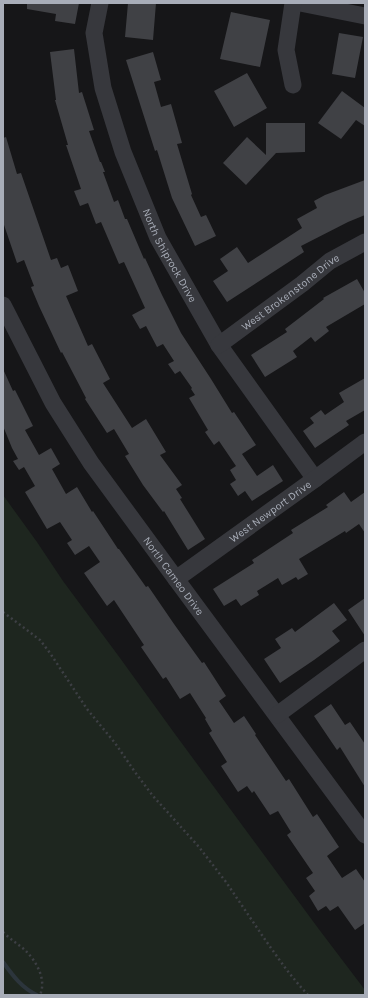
<svg xmlns="http://www.w3.org/2000/svg" width="368" height="998" viewBox="0 0 368 998" font-family="Karla,sans-serif">
  <style>
    .green { fill: #1e261f }
    .lines { fill: none; stroke-linecap: round; stroke-linejoin: round }
    .stream { stroke: #2c353c; stroke-width: 4 }
    .building { fill: #404145 }
    .path { stroke: #3d3f44; stroke-width: 2.5; stroke-dasharray: 2 3; stroke-linecap: butt }
    .minor { stroke: #37383d; stroke-width: 17 }
    .labels { text-anchor: middle; dominant-baseline: central; stroke-width: 3; stroke-linejoin: round; paint-order: stroke }
    .street-label { font-size: 11px; fill: #a8adb8; stroke: #111113 }
  </style>
  <rect width="100%" height="100%" fill="#161618"/>
  <!-- green -->
  <path class="green" d="M3 495 37 542 63 581 120 658 175 734 318 928 365 990V995H3Z"/>
  <g class="lines">
    <!-- stream -->
    <path class="stream" d="M3 962C13 976 22 988 37 995"/>
  </g>
  <!-- building -->
  <path class="building" d="M27 3H79L75 24 55 21 56 14 27 9Z
    M128 3H156L153 40 125 37Z
    M231 12 270 20 260 67 220 59Z
    M339 33 363 37 355 78 332 74Z
    M74 49 79 93 82 92 94 130 89 131 100 162H101L105 172H103L114 202 118 200 125 219H127L144 259 145 258 162 295 181 333 211 379 232 413 234 412 256 445 242 454 257 476 273 465 283 481 252 501 245 491 238 496 230 484 236 480 230 470 236 466 219 441 214 445 205 432 208 430 189 398 195 395 191 389 192 388 180 371 175 374 168 364 174 361 163 344 157 347 146 326 140 329 132 315 145 308 124 262 119 264 101 222 96 224 88 203 80 206 74 191 81 189 66 145H68L55 100H56L50 52Z
    M153 52 161 80 154 82 161 107 171 104 182 143 177 144 192 194 191 195 201 217 206 215 216 236 195 246 172 198 157 150 155 151 126 60Z
    M247 73 267 108 234 127 214 91Z
    M342 91 365 108V126L356 120 341 139 318 123Z
    M266 123H305V152L276 153 246 185 223 163 247 137 266 155Z
    M6 137 17 174 21 173 51 260 57 258 61 268 68 265 78 291 66 296 88 346 92 344 110 379 103 383 132 428 146 419 166 452 160 455 182 485 176 489 182 498 180 499 205 539 188 550 164 511 163 512 143 485 125 456 129 454 114 429 107 433 85 399 86 398 62 352 61 353 39 306 31 287 34 286 24 260 17 263 3 222V138Z
    M365 180V215L348 222 301 246 304 252 227 302 213 281 228 271 220 259 237 247 248 263 302 228 297 219 317 208 314 201 325 195Z
    M357 279 365 293V304L326 327 329 331 315 342 311 337 293 351 297 357 265 377 251 355 287 332 285 329 324 299 323 298Z
    M3 369 13 391 15 390 33 426 25 430 39 455 51 448 60 464 52 469 66 494 77 487 92 512 93 511 118 549H119L146 587 148 586 174 624 202 663 204 662 226 696 219 701 234 723 244 716 256 734 255 735 286 781 289 779 313 817 317 814 339 847 327 856 342 878 356 869 365 882V923L355 930 338 906 330 911 326 906 318 911 309 896 315 891 306 878 313 873 287 835 291 832 278 811 270 815 254 791 252 793 247 786 238 792 221 766 227 762 209 733 212 731 205 719 206 718 190 693 180 699 166 677 163 679 141 647 144 645 114 600 107 606 84 573 100 562 89 546 75 555 67 543 72 540 60 522 47 529 25 492 35 486 24 467 19 470 13 461 18 459 12 448 3 426Z
    M365 378V410L346 421 349 425 315 448 303 431 314 423 310 418 321 410 325 415 344 402 339 393Z
    M344 492 351 502 365 492V533L359 524 346 533 345 531 299 559 308 574 298 580 296 577 282 585 278 578 257 591 259 595 241 606 236 599 224 606 213 589 254 563 252 560 293 533 291 530 328 507 326 505Z
    M365 598V636L348 610Z
    M334 603 347 620 332 631 340 641 314 660 280 683 264 659 281 648 275 639 292 628 295 632Z
    M331 704 345 725 350 722 365 744V787L340 747 337 750 314 716Z"/>
  <g class="lines">
    <!-- path -->
    <path class="path" d="M3 612 40 640 50 653 87 709 115 743 135 772 153 796 199 847 226 882 266 941 286 969 299 985 308 995
      M3 932C10 939 18 944 25 950 36 961 47 979 40 995"/>
    <!-- minor -->
    <g class="minor">
      <path id="s1" d="M100 3 94 33 103 88 123 152 158 238 219 345 315 479"/>
      <path d="M300 3 365 16"/>
      <path d="M293 85 286 50 293 3"/>
      <path id="s2" d="M3 305 53 403 91 463 176 579 365 835"/>
      <path id="s3" d="M219 345 302 284 330 261 365 242"/>
      <path id="s4" d="M176 579 315 479 365 442"/>
      <path d="M277 715 365 650"/>
    </g>
  </g>
  <g class="labels">
    <!-- street labels -->
    <g class="street-label">
      <text stroke="none"><textPath href="#s1" startOffset="267">North Shiprock Drive</textPath></text>
      <text stroke="none"><textPath href="#s3" startOffset="89">West Brokenstone Drive</textPath></text>
      <text stroke="none"><textPath href="#s4" startOffset="116">West Newport Drive</textPath></text>
      <text stroke="none"><textPath href="#s2" startOffset="321">North Cameo Drive</textPath></text>
    </g>
  </g>
  <!-- border -->
  <rect width="368" height="998" fill="none" stroke="#a8adb8" stroke-width="8"/>
</svg>
